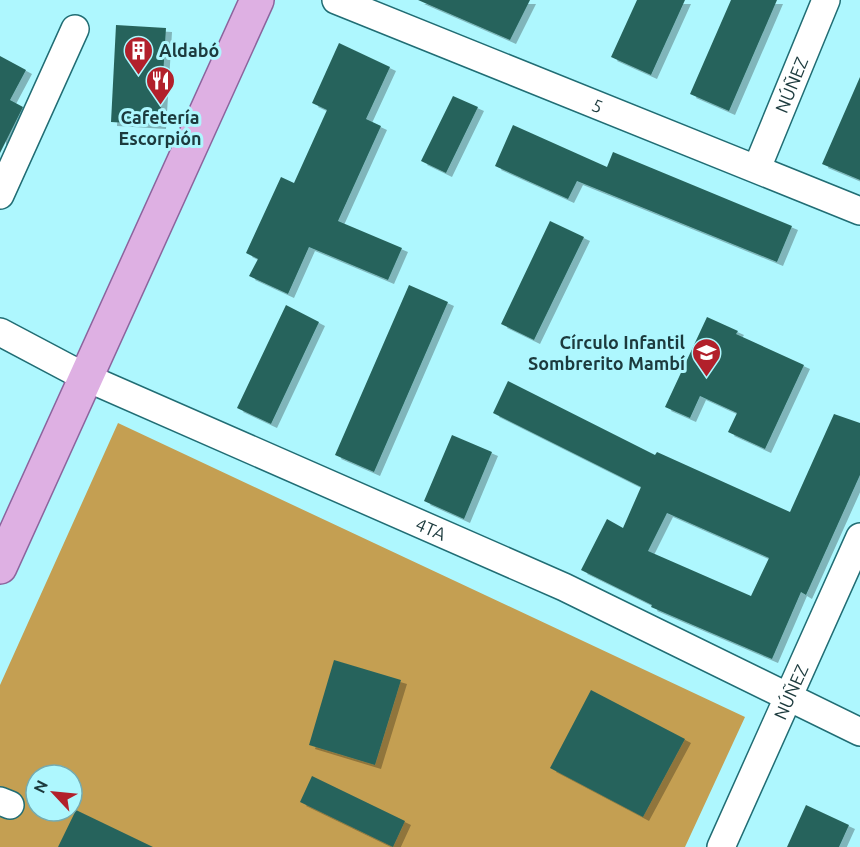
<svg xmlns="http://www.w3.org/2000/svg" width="860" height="847" viewBox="0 0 860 847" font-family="Ubuntu,sans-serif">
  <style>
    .forest { fill: #c49f52; fill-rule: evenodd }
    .building { fill: #28645c; fill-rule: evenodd; filter: url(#shadow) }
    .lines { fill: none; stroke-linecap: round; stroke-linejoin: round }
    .minor-casing { stroke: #216d74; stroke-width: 30 }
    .major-casing { stroke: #8c649d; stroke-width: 36 }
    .minor { stroke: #fff; stroke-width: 27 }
    .major { stroke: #deb0e3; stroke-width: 33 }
    .labels { text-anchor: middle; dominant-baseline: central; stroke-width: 6; stroke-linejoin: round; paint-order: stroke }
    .poi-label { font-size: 18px; font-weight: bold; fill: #1c3a3d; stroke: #aef7fe; text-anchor: start }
    .street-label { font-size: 18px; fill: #1c3a3d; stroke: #aef7fe }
  </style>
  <defs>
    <filter id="shadow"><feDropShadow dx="6" dy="4" stdDeviation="0" flood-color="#0004"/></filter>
  </defs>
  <rect width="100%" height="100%" fill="#aef7fe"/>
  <!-- forest -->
  <path class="forest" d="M118 423 745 717 685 847H0V685ZM36 775H72V811H36Z"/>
  <!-- building -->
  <path class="building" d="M418 0H530L510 40Z
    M637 0H685L651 75 611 57Z
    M731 0H777L729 111 690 94Z
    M116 25 166 28 160 125 111 122Z
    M339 43 390 67 366 119 381 126 338 221 402 248 388 280 309 247 288 294 249 276 258 259 246 253 281 177 294 183 327 110 312 103Z
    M0 56 26 70 10 100 23 107 0 153Z
    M860 77V180L822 164Z
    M453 96 478 107 446 173 421 161Z
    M513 125 607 167 613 152 792 226 777 262 577 181 568 199 495 166Z
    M550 221 584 237 534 340 501 324Z
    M409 285 448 302 374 472 335 455Z
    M286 305 319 322 271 424 237 408Z
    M707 317 738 331 736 334 804 365 765 449 728 432 737 413 700 396 690 418 665 407Z
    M508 381 655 455 657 452 790 512 834 414 860 423V475L806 595 801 592 772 659 651 607 652 605 581 570 607 519 623 528 641 487 493 413ZM667 513 769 558 751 596 648 551Z
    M452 435 492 452 464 519 424 501Z
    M334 660 401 680 375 765 309 745Z
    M591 690 685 739 643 817 550 768Z
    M312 776 405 821 393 847 300 802Z
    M806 805 849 825 839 847H787Z
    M76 810 153 847H58Z"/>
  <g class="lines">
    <defs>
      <g id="minor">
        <path id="s1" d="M336 0 860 211"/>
        <path id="s2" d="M757 168 826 0"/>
        <path d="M0 195 75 29"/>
        <path id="s3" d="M0 332 85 377 564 587 860 732"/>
        <path d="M0 801 10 805"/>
        <path id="s4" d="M721 847 860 537"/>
      </g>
      <path id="major" d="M0 567 257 0"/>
    </defs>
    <!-- minor casing -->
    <use href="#minor" class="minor-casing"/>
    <!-- major casing -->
    <use href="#major" class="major-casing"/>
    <!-- minor -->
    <use href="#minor" class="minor"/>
    <!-- major -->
    <use href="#major" class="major"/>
  </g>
  <!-- icons -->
  <defs>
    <symbol id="building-pin" viewBox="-11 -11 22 30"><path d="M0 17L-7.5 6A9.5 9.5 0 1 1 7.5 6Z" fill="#b2202b" stroke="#aef7fe"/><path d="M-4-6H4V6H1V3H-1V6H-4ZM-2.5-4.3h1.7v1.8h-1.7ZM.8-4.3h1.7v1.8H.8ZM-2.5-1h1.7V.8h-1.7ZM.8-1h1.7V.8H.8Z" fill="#fff"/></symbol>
    <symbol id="restaurant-pin" viewBox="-11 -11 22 30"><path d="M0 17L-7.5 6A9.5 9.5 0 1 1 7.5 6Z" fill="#b2202b" stroke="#aef7fe"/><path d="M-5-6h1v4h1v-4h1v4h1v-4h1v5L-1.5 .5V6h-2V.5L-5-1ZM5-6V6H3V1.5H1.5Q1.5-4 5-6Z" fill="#fff"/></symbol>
    <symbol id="school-pin" viewBox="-11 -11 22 30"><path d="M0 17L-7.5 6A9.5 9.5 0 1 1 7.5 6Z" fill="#b2202b" stroke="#aef7fe"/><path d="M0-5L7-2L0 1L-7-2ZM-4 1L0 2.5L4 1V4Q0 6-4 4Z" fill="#fff"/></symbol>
  </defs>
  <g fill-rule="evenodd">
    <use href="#building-pin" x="122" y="34" width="33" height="45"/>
    <use href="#restaurant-pin" x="144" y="64" width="33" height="45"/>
    <use href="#school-pin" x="690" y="336" width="33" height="45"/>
  </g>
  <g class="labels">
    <!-- poi labels -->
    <g class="poi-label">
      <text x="159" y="50">Aldabó</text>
      <text x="160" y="117" text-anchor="middle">Cafetería<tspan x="160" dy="21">Escorpión</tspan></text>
      <text x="685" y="342" text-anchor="end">Círculo Infantil<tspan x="685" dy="21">Sombrerito Mambí</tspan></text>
    </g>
    <!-- street labels -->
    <g class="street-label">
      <text stroke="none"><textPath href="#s2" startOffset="90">NÚÑEZ</textPath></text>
      <text stroke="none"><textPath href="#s1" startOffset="282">5</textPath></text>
      <text stroke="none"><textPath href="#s3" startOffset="474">4TA</textPath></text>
      <text stroke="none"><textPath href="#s4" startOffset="170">NÚÑEZ</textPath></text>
    </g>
  </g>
  <!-- north arrow -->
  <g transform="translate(54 793) rotate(296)"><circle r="28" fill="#aef7fe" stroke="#74abb1" stroke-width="1.5"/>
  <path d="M0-4.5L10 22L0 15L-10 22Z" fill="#b2202b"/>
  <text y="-9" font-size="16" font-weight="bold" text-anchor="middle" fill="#1c3a3d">N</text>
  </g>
</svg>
